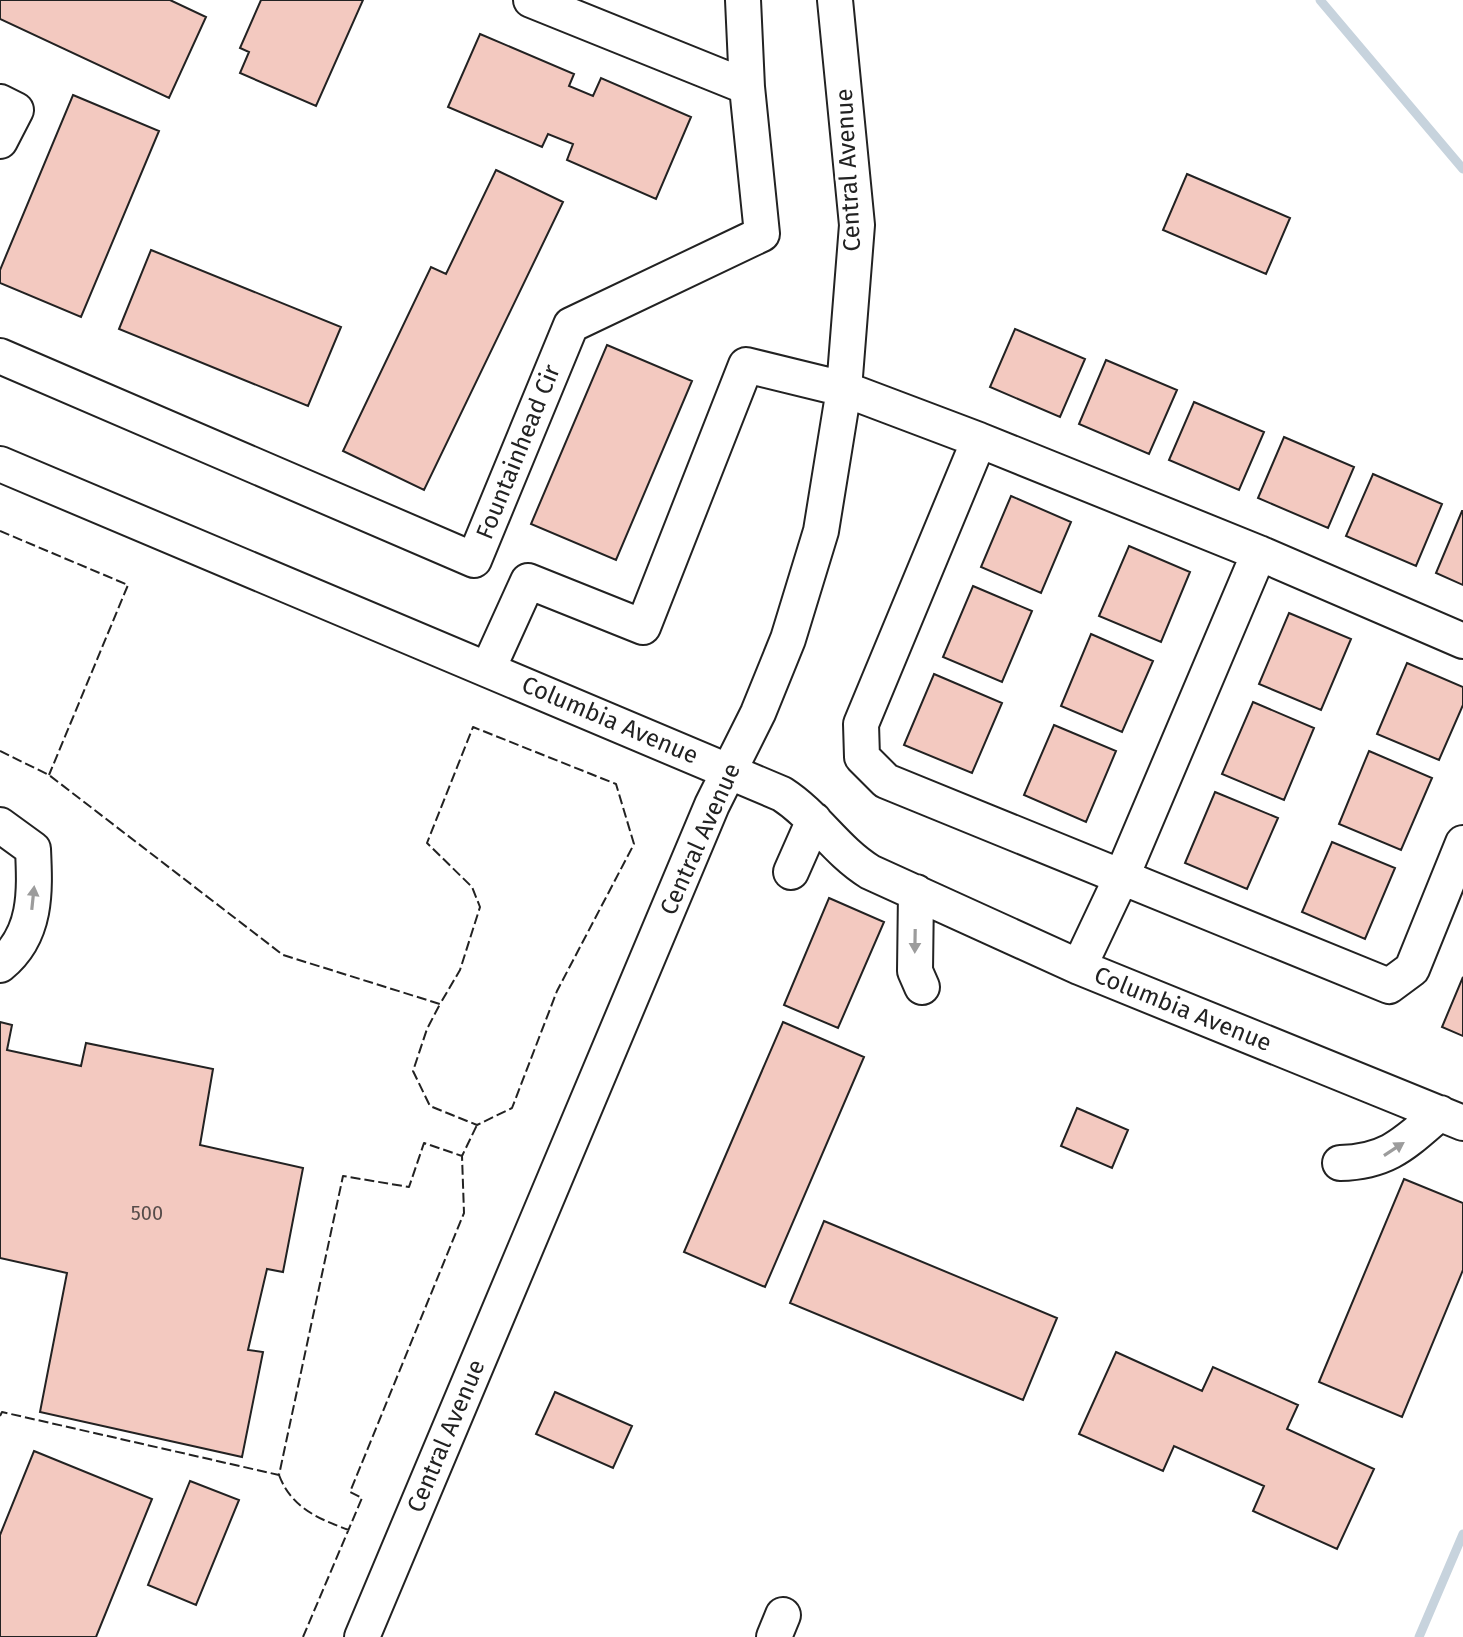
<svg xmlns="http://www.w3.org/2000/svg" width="1463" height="1637" viewBox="0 0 1463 1637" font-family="'Fira Sans',sans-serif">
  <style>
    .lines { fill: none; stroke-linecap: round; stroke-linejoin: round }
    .stream { stroke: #c7d3dd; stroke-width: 9 }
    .building { fill: #f3c9c0; stroke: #222; stroke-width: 2 }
    .minor-casing { stroke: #222; stroke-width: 38 }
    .minor { stroke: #fff; stroke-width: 34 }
    .fence { stroke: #222; stroke-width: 2; stroke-dasharray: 10 4; stroke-linecap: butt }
    .oneway { fill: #9c9c9c }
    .labels { text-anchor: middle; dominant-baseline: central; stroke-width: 6; stroke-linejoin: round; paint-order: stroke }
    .number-label { font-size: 20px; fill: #564c4a }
    .street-label { font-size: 24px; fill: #222; stroke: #fff }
  </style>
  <rect width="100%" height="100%" fill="#fff"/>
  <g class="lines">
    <!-- stream -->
    <path class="stream" d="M1320 0 1463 169
      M1419 1637 1463 1534"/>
  </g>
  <!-- building -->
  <path class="building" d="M0 0H170L206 17 169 98 0 19Z
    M261 0H363L316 106 240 73 249 52 240 48Z
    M480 34 574 74 569 86 593 96 601 78 691 117 656 199 567 160 573 144 548 134 542 147 448 107Z
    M73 95 159 131 81 317 0 283V270Z
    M496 170 563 202 424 490 343 451 431 267 446 274Z
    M1187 174 1290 218 1266 274 1163 230Z
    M151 250 341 327 308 406 119 329Z
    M1015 329 1085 359 1060 417 990 387Z
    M607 345 692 381 616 560 531 524Z
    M1106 360 1177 390 1149 454 1079 424Z
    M1194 402 1264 432 1239 490 1169 460Z
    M1284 437 1354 467 1328 528 1258 498Z
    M1373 474 1442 504 1416 566 1346 536Z
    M1011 496 1071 522 1041 593 981 567Z
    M1462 511H1463V585L1436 573Z
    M1129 546 1190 572 1161 642 1099 616Z
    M973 586 1032 611 1002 682 943 657Z
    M1289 613 1351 639 1321 710 1259 684Z
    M1091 634 1153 661 1122 732 1061 706Z
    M1407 663 1463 687V705L1439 760 1377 734Z
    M934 674 1002 703 972 773 904 745Z
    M1253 702 1314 728 1284 800 1222 774Z
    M1054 725 1116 751 1086 822 1024 795Z
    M1369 751 1432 778 1401 850 1339 824Z
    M1215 792 1278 818 1247 889 1185 863Z
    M1332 842 1395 868 1365 939 1302 912Z
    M829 898 884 922 838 1028 784 1005Z
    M1463 977V1036L1442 1027Z
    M0 1022 12 1025 7 1050 81 1066 86 1043 213 1069 200 1145 303 1168 283 1272 267 1269 248 1350 263 1352 242 1457 40 1412 67 1273 0 1258Z
    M783 1022 864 1057 765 1287 684 1252Z
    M1077 1108 1128 1130 1112 1168 1061 1146Z
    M1404 1179 1463 1203V1270L1402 1417 1319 1382Z
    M824 1221 1057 1318 1023 1400 790 1303Z
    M1116 1352 1202 1391 1213 1367 1298 1405 1287 1429 1374 1469 1337 1549 1253 1511 1264 1486 1174 1446 1163 1471 1079 1434Z
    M555 1392 632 1426 613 1468 536 1434Z
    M34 1451 152 1499 96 1637H0V1535Z
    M190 1481 239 1500 196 1605 148 1585Z"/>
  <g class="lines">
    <defs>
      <path id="minor" d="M531 0 747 87
        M0 102 16 110 0 141
        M0 356 474 560 571 325 762 234 747 87 743 0
        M979 440 861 724 862 757 886 781 1389 986 1412 969 1463 843
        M0 464 782 794C816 816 835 850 870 872L1079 967 1463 1123
        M488 669 528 581 643 627 746 365 844 389 979 440 1259 553 1463 641
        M0 825 33 849C35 892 37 935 0 965
        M791 872 814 820
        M916 892 915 971 922 987
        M1079 967 1122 876 1259 553
        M1340 1163C1388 1162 1405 1143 1440 1113
        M362 1637 712 805 758 713 788 639 821 531 844 389 857 225 835 0
        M774 1637 783 1615"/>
    </defs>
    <!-- minor casing -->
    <use href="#minor" class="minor-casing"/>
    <!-- minor -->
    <use href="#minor" class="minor"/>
    <!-- fence -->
    <path class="fence" d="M0 531 128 585 49 775
      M0 751 49 775 283 955 440 1004 460 970 480 907 472 887 427 843 473 727 616 784 634 844 557 991 512 1108 477 1125 430 1106 413 1071 427 1029 440 1004
      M0 1416 2 1412 279 1475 343 1176 409 1187 424 1143 462 1156
      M279 1475C291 1507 318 1519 349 1530
      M303 1637 362 1498 350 1492 464 1213 462 1156 477 1125"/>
  </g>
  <!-- one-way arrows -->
  <defs><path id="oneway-solid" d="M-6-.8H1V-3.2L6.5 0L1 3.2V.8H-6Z" transform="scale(2)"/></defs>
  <g class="oneway">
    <use href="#oneway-solid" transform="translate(33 898) rotate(-84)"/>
    <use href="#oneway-solid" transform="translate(915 941) rotate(91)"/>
    <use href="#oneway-solid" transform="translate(1394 1149) rotate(-33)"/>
  </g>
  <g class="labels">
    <!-- number labels -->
    <g class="number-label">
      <text x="147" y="1213">500</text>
    </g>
    <!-- street labels -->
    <g class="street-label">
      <text transform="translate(848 170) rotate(-93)">Central Avenue</text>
      <text transform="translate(518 452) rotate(-68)">Fountainhead Cir</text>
      <text transform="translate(610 720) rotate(23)">Columbia Avenue</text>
      <text transform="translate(700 839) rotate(-66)">Central Avenue</text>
      <text transform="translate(1183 1009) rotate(22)">Columbia Avenue</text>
      <text transform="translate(446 1436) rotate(-67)">Central Avenue</text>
    </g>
  </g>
</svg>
